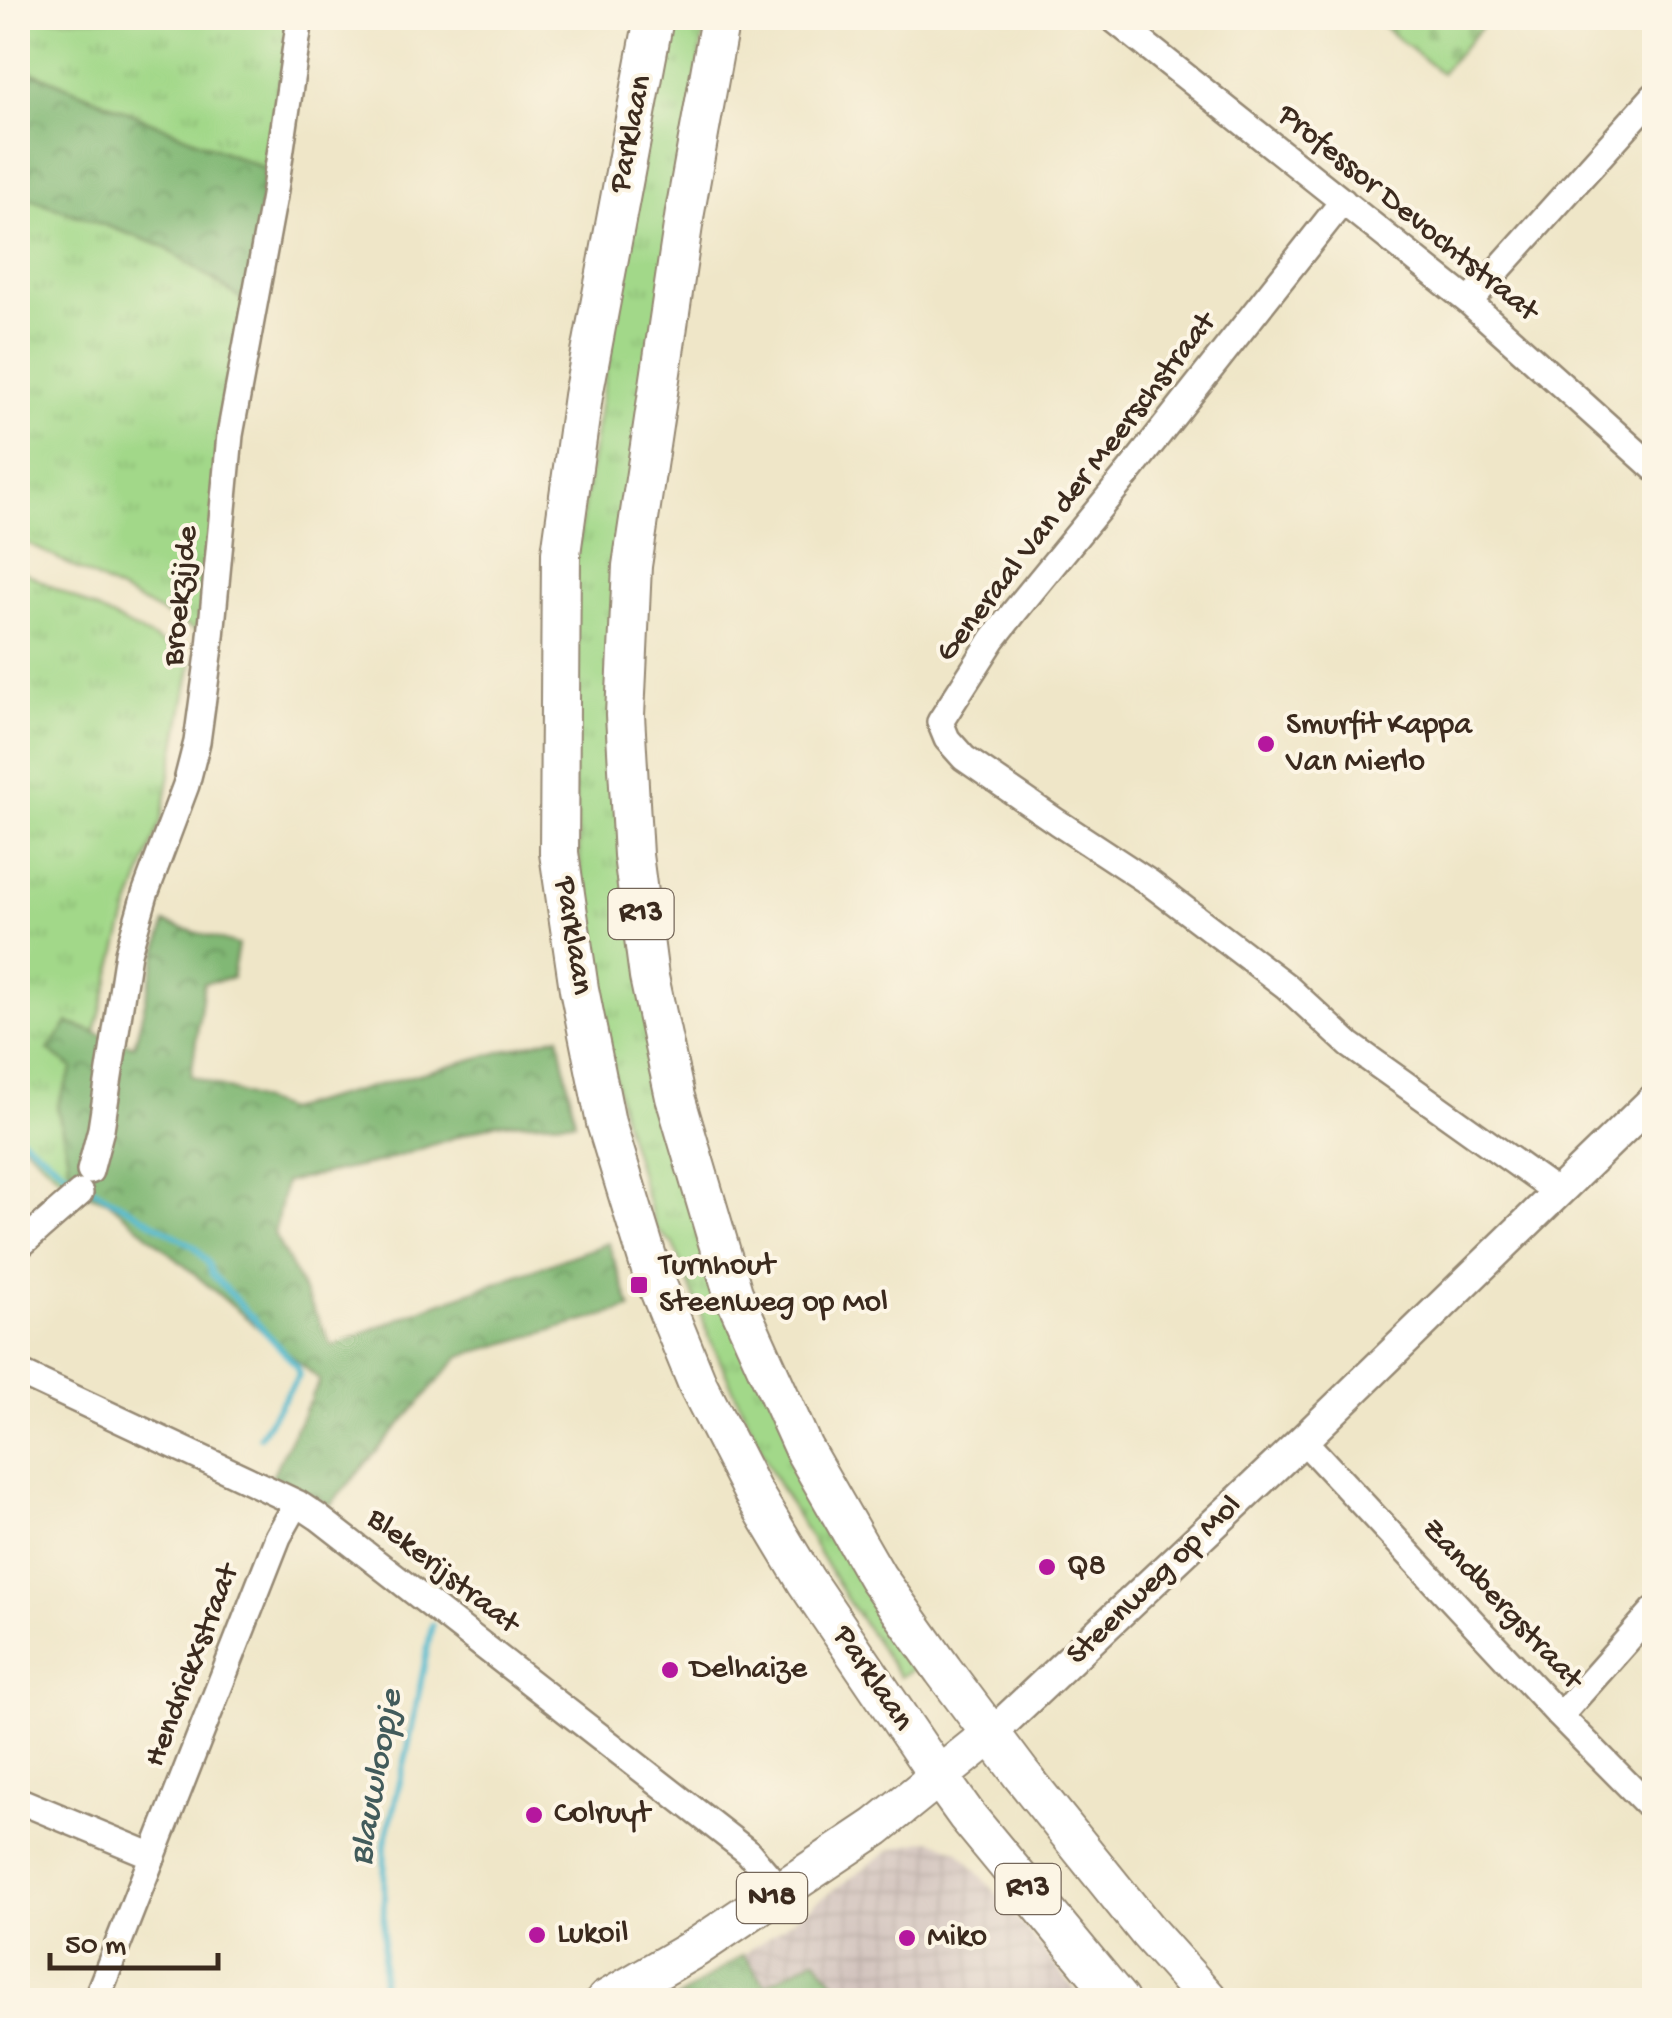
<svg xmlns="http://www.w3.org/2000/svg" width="1672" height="2018" viewBox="0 0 1672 2018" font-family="'Gochi Hand',sans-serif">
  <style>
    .industrial { fill: url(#industrial-grid) }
    .grass { fill: url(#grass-tufts); stroke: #6e8154; stroke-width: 2.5 }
    .forest { fill: url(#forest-crowns); stroke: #5e714a; stroke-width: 2.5 }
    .cemetery { fill: url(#cemetery-stones); stroke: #6e8154; stroke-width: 2.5 }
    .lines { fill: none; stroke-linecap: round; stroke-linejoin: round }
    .stream { stroke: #4eb7cc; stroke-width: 6 }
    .minor-casing { stroke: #958873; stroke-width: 30 }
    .tertiary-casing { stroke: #958873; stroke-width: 35 }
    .primary-casing { stroke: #958873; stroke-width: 42 }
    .minor { stroke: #fff; stroke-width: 25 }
    .tertiary { stroke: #fff; stroke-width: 30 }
    .primary { stroke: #fff; stroke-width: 38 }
    .poi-dot { fill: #b5179e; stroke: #fcf5e5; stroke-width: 4 }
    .labels { text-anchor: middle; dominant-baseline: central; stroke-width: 8; stroke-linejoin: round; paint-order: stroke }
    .shield { fill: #fcf5e5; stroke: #75675a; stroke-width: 2.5 }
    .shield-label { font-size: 30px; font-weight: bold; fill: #3b2a1e }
    .street-label { font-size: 32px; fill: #3b2a1e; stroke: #fcf5e5 }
    .poi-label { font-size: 32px; fill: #3b2a1e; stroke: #fcf5e5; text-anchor: start }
    .water-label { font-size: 35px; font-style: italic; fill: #425b5b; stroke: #fcf5e5 }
  </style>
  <defs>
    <pattern id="industrial-grid" width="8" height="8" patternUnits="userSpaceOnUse" patternTransform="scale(2.5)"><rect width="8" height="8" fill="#cfc0bb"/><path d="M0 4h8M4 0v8" fill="none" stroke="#b3a5a0"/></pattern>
    <pattern id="grass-tufts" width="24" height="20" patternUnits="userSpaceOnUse" patternTransform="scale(2.5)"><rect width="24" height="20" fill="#a2d889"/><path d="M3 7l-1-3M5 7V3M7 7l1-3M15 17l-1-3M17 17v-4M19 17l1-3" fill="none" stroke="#8cba76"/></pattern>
    <pattern id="forest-crowns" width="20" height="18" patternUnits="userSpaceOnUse" patternTransform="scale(2.5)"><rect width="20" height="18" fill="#81b875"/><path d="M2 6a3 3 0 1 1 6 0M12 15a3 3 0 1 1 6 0" fill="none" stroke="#6b965f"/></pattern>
    <pattern id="cemetery-stones" width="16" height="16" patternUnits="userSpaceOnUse" patternTransform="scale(2.5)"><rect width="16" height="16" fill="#a2d889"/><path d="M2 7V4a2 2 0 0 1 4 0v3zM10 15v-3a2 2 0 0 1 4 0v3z" fill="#8cba76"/></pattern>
  </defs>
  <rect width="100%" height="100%" fill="#fcf5e5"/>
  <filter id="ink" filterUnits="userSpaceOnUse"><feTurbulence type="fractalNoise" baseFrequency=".01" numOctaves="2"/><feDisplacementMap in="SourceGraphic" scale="20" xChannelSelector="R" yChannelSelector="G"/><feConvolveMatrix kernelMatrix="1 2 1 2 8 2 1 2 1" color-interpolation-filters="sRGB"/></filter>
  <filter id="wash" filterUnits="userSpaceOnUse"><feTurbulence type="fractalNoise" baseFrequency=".0048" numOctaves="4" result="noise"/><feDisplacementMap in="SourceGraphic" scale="40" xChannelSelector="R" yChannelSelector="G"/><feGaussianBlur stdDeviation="2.25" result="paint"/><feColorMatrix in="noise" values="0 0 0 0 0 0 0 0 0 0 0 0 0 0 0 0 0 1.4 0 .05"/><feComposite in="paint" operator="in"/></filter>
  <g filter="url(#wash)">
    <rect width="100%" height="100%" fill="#efe6c8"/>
    <!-- industrial -->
    <path class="industrial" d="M931 1840 959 1851 997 1894 1083 2000H848L816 1958 766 1985 743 1955 890 1850 909 1844Z"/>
    <!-- grass -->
    <path class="grass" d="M18 18H291L265 169 18 66Z
      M668 18H706L609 674 709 1261 920 1665 900 1677 846 1598 774 1477 711 1341 674 1245 656 1229 622 1114 601 1012 584 911 573 780 574 565 629 229Z
      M18 194 163 246 249 304 199 632 18 538Z
      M18 569 166 645 192 662 161 821 127 915 95 1032 68 1023 73 1068 74 1189 18 1140Z"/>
    <!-- forest -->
    <path class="forest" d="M18 66 265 169 249 304 163 246 18 194Z
      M165 923 238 945 232 978 204 983 191 1076 286 1110 559 1036 575 1121 497 1123 381 1162 285 1182 274 1234 332 1346 428 1307 608 1243 631 1308 460 1356 330 1505 272 1476 320 1380 108 1201 74 1189 57 1106 73 1068 48 1050 68 1023 134 1046Z
      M743 1955 766 1985 816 1958 848 2000H675Z"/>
    <!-- cemetery -->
    <path class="cemetery" d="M1372 18H1489L1441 73Z"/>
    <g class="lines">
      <!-- stream -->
      <path class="stream" d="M18 1135 68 1174 195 1247 208 1263 212 1274 297 1366 299 1375 260 1436
        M382 2000 385 1843 407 1753 432 1625"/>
    </g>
  </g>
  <g filter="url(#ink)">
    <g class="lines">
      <defs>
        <path id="minor" d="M1112 18 1469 302 1654 468
          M1343 201 1129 472 1015 611 993 639 940 722 947 739 964 758 1057 822 1150 883 1286 986 1350 1045 1558 1193
          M1469 302 1654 96
          M90 1171 101 1129 128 953 145 894 186 785 197 742 210 647 230 435 274 196 300 18
          M18 1247 80 1193
          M18 1372 297 1503 318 1517 748 1852 782 1892
          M1303 1440 1560 1716 1654 1811
          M1560 1716 1654 1610
          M18 1800 153 1856
          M96 2000 278 1537 297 1503"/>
        <path id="tertiary" d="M991 1734 1303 1440 1654 1099"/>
        <path id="primary" d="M654 18 583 396 561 553 559 853 579 989 606 1123 651 1270 698 1385 752 1491 806 1581 939 1777 967 1816 1119 2000
          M720 18 685 212 632 566 625 715 633 855 649 977 675 1097 733 1293 803 1448 877 1577 943 1670 1021 1774 1149 1933 1209 2000
          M606 2000 697 1947 876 1827 991 1734"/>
      </defs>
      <!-- minor casing -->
      <use href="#minor" class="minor-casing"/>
      <!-- tertiary casing -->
      <use href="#tertiary" class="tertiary-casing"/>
      <!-- primary casing -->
      <use href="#primary" class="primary-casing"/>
      <!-- minor -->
      <use href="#minor" class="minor"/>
      <!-- tertiary -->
      <use href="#tertiary" class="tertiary"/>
      <!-- primary -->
      <use href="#primary" class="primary"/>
    </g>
  </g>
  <!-- markers -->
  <g class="poi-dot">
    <circle cx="1266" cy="744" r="10"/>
    <rect x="629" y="1275" width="20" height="20" rx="5"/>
    <circle cx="1047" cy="1567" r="10"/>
    <circle cx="670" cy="1670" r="10"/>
    <circle cx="534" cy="1815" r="10"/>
    <circle cx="537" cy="1935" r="10"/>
    <circle cx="907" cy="1938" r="10"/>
  </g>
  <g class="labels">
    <!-- shield labels -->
    <g class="shield">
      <rect x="608.5" y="889" width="65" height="50" rx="8"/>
      <rect x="995.5" y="1864" width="65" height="50" rx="8"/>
      <rect x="737" y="1873" width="70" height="50" rx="8"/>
    </g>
    <g class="shield-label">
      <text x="641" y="914">R13</text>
      <text x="1028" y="1889">R13</text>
      <text x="772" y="1898">N18</text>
    </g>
    <!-- street labels -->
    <g class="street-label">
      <text transform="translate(632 134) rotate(-79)">Parklaan</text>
      <text transform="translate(1407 214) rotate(39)">Professor Devochtstraat</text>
      <text transform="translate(1077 488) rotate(-52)">Generaal Van der Meerschstraat</text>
      <text transform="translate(182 596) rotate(-84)">Broekzijde</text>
      <text transform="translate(572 936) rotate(81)">Parklaan</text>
      <text transform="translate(442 1572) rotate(38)">Blekerijstraat</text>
      <text transform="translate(1155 1581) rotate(-44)">Steenweg op Mol</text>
      <text transform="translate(1501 1605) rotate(47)">Zandbergstraat</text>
      <text transform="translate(193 1666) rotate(-69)">Hendrickxstraat</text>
      <text transform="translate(872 1679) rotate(56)">Parklaan</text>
    </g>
    <!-- poi labels -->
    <g class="poi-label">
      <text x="1286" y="726">Smurfit Kappa<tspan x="1286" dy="37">Van Mierlo</tspan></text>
      <text x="659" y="1267">Turnhout<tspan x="659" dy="37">Steenweg op Mol</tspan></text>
      <text x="1067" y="1567">Q8</text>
      <text x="690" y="1670">Delhaize</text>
      <text x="554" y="1815">Colruyt</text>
      <text x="557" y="1935">Lukoil</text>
      <text x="927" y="1938">Miko</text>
    </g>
    <!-- water labels -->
    <g class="water-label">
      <text transform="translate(378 1778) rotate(-80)">Blauwloopje</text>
    </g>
  </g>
  <!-- margin -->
  <rect width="1672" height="2018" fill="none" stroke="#fcf5e5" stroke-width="60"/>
  <!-- scale -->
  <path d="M50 1953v15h168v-15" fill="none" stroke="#3b2a1e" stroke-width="5"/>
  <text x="65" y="1953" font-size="30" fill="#3b2a1e" stroke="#fcf5e5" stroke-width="8" paint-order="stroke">50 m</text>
</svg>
